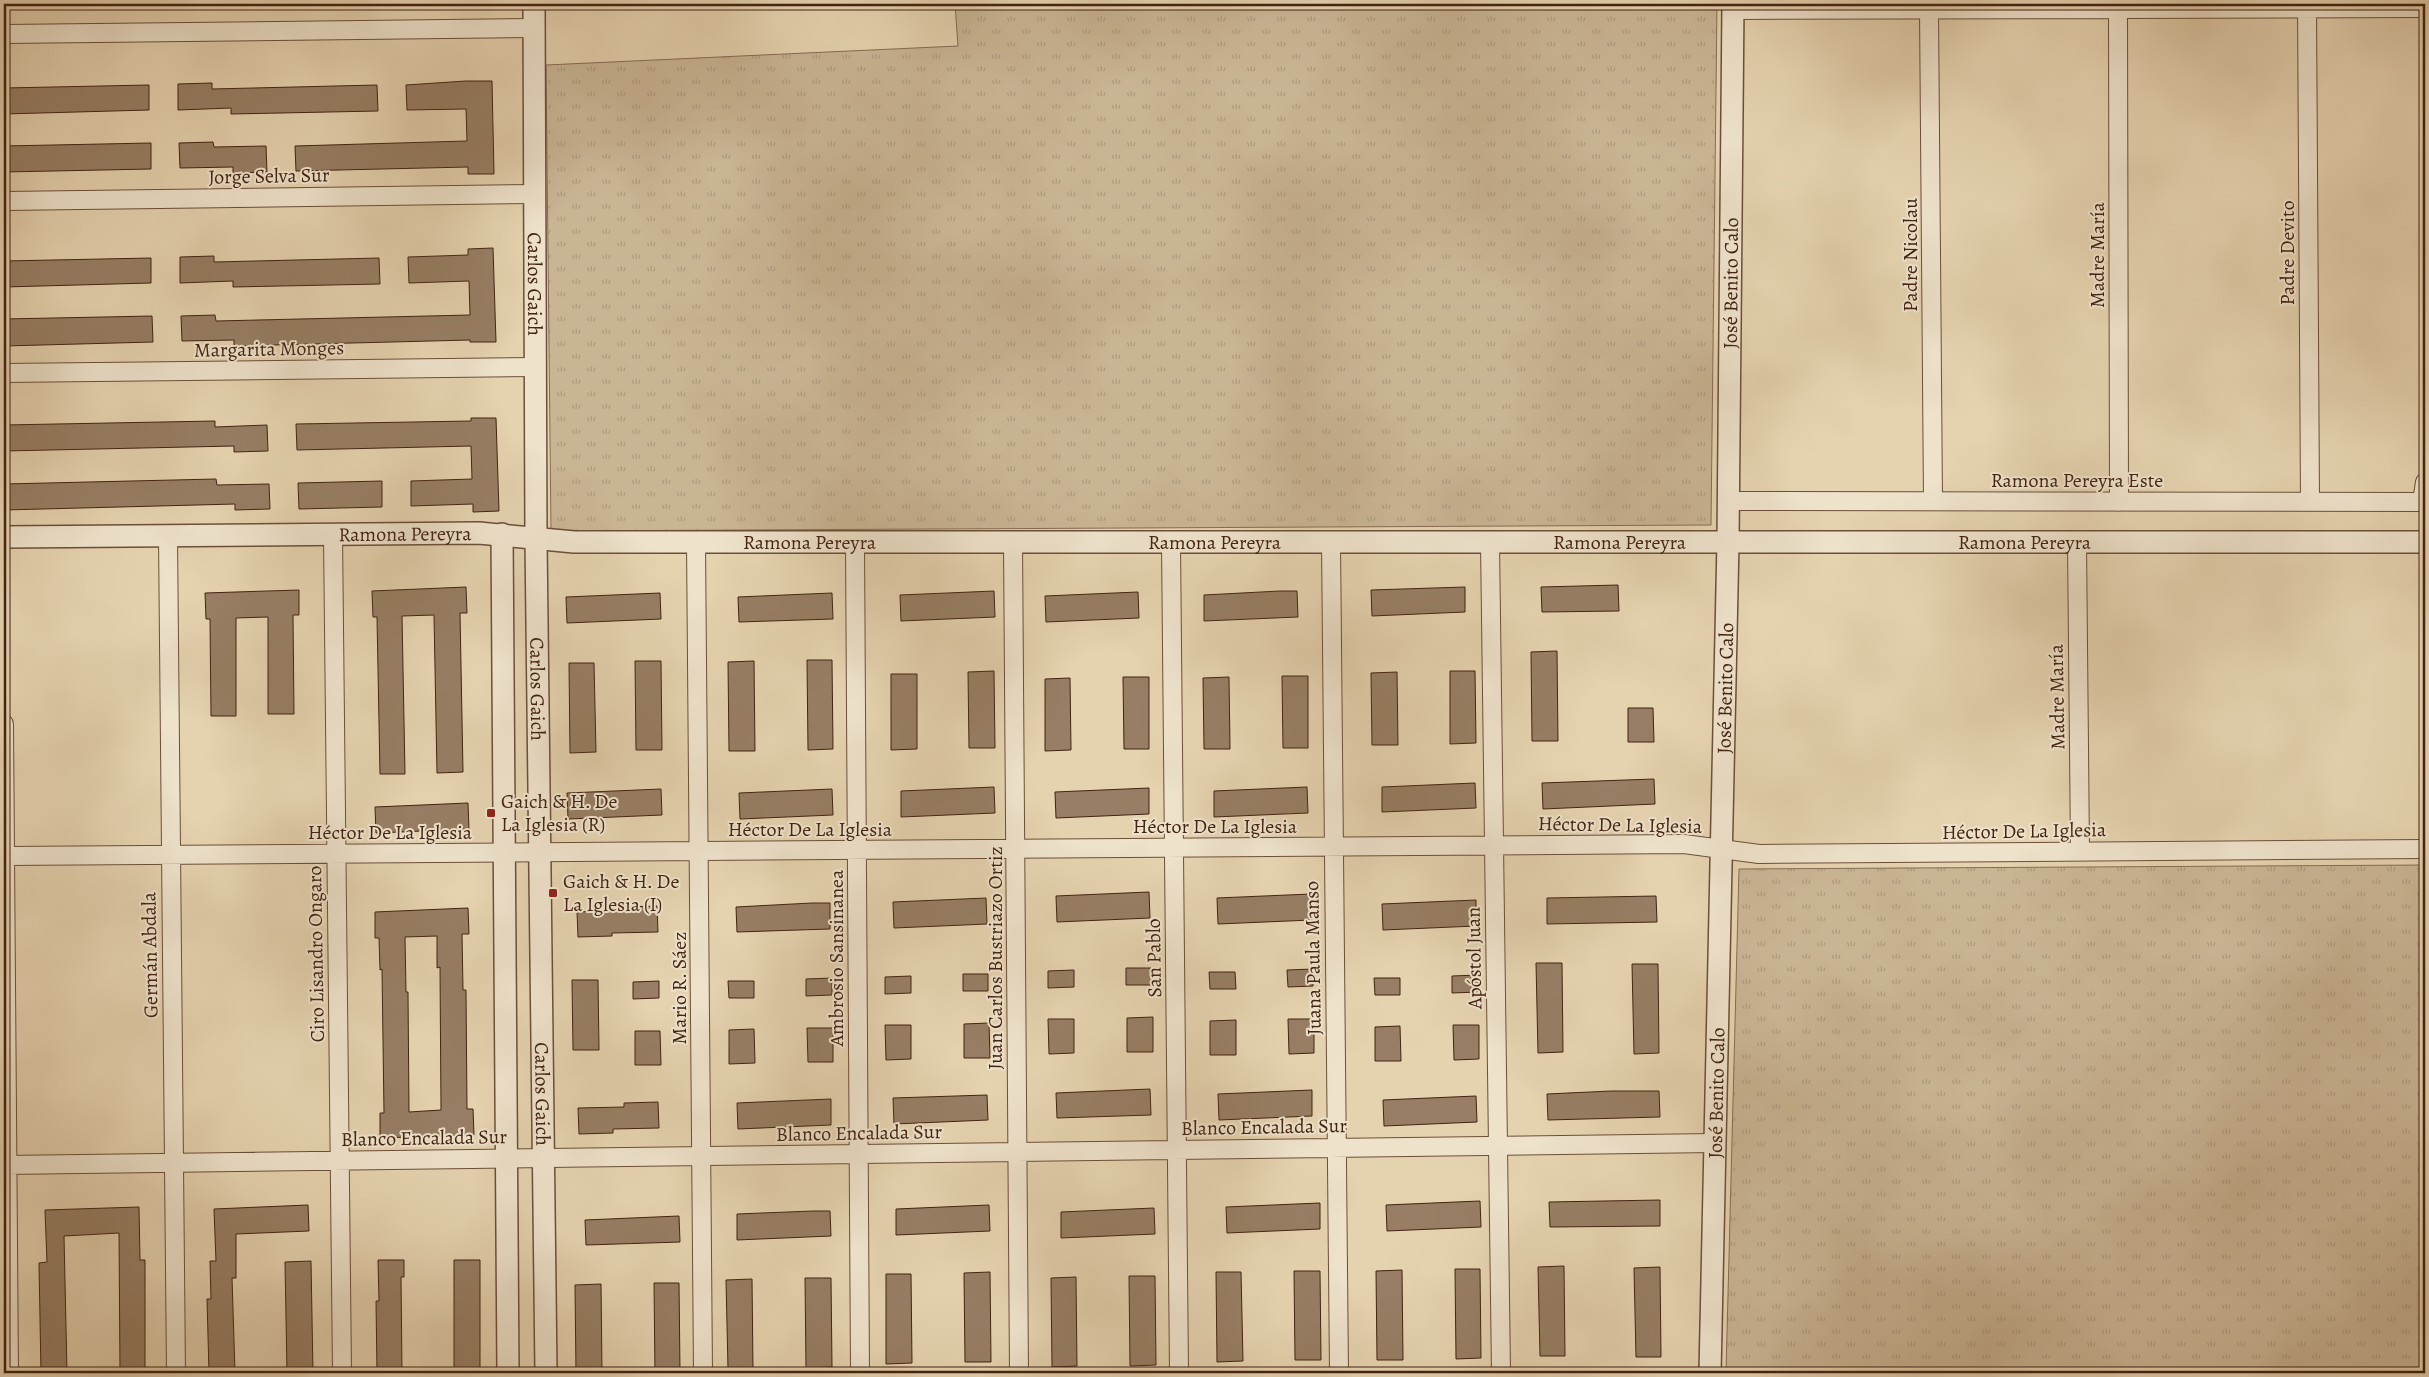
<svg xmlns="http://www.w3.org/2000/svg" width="2429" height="1377" viewBox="0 0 2429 1377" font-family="Alegreya,serif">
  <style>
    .grass { fill: url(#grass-tufts); stroke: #866c53 }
    .building { fill: #977e64; stroke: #432312; fill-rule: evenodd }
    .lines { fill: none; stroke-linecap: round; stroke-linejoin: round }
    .minor-casing { stroke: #6c4f39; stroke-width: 20 }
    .tertiary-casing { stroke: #6c4f39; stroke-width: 24 }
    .minor { stroke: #eee2cb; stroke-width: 18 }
    .tertiary { stroke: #eee2cb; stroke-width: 21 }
    .poi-dot { fill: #8f2418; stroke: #eee2cb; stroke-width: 2 }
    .labels { text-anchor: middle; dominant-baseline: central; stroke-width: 4; stroke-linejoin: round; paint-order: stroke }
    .street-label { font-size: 20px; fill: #432312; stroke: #eee2cb }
    .poi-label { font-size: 20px; fill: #432312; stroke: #eee2cb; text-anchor: start }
  </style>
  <defs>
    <pattern id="grass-tufts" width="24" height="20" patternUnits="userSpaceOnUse" patternTransform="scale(1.25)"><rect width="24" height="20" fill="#c9b494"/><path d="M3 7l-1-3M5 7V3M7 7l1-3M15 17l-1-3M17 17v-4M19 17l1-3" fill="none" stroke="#ae9a7f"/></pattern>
  </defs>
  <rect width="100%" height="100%" fill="#e5d2af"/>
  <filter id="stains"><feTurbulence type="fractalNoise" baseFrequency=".004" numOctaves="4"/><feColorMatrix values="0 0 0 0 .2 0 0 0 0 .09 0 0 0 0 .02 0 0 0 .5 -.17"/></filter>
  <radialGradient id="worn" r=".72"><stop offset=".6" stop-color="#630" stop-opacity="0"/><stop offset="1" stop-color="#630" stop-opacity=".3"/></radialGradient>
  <!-- grass -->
  <path class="grass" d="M955 4H1717L1711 525 551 531 546 65 958 46Z
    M2425 865V1373H1726L1739 869Z"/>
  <!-- building -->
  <path class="building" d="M466 81H492L494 174H468V167L296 171 295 146 467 141 466 109 407 110 406 85Z
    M212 83V89L377 85 378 111 231 114V108L178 110V84Z
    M149 85V110L4 114V88Z
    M213 142 214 147 266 146 267 172 233 173V167L180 168 179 143Z
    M151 143V169L4 172V146Z
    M493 248 496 342H470V340L234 346V340L182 341 181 316 215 315 216 321 470 315 469 281 409 283 408 257 468 255V249Z
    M214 256V262L379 258 380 284 233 287V281L180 283V257Z
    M151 258V283L4 287V261Z
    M152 316 153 342 4 346V319Z
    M471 418H496L499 511 473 512V504L411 506V481L472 479 471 446 297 450 296 424 471 421Z
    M215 421V427L267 425 268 451 234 452V446L4 451V425Z
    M216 479 217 485 269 484 270 509 235 510V504L4 510V484Z
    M382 481V507L299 509 298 483Z
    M1618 585 1619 611 1542 612 1541 587Z
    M466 587 467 613H460L463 772 437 773 434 615 402 616 405 774H380L377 617H373L372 591Z
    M1465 587V612L1372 616 1371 590Z
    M299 590V615H293L294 714H268V617L236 618V716H211L210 619H206L205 593Z
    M994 591 995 617 901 621 900 595Z
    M1280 591H1297L1298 617 1204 621V595Z
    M1138 592 1139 618 1046 622 1045 596Z
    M660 593 661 619 567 623 566 597Z
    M832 593 833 619 739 622 738 597Z
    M1557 651 1558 741H1532L1531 652Z
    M807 660H832L833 749 808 750Z
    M635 661H661L662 750H636Z
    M754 661 755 751H729L728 662Z
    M569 663H594L596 752 570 753Z
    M994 671 995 748H969L968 672Z
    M1450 671H1475L1476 743 1450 744Z
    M1397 672 1398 745H1372L1371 673Z
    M891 674H917V749L891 750Z
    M1282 676H1308V748H1283Z
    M1123 677H1149V749H1124Z
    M1229 677 1230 749H1204L1203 678Z
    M1070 678 1071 750 1045 751V679Z
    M1628 708H1653L1654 742H1628Z
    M1654 779 1655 804 1543 809 1542 783Z
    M1475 783 1476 808 1382 812V787Z
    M994 787 995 813 901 817V791Z
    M1307 787 1308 813 1214 817V791Z
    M1149 788V814L1056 818 1055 792Z
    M661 789 662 815 568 819 567 793Z
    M832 789 833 815 740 819 739 793Z
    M468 803 469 829 376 833 375 807Z
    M1149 892 1150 918 1057 922 1056 896Z
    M1311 894 1312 920 1218 924 1217 898Z
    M1656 896 1657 922 1547 924V898Z
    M986 898 987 924 894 928 893 902Z
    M1476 900V926L1383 930 1382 904Z
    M812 903H830V929L737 932 736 907Z
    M657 906 658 932 612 933V936L578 937 577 912 623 910V907Z
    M468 908 469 934H462L463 990H466L467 1109H473L474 1135 380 1138V1113H384L382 969 380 970 379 938H375V912ZM437 936V968L440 967 441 1110 409 1112 408 992H406L405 937Z
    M1536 963H1562L1563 1052 1538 1053Z
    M1632 964H1658L1659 1053 1634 1054Z
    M1126 968H1151L1152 985H1126Z
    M1313 969V986L1288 987 1287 970Z
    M1074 970V987L1048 988V971Z
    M1209 972H1235L1236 989H1210Z
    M963 974H988V991H963Z
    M1478 975V992L1452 993V976Z
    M911 976V993L885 994V977Z
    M832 978V995L806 996V979Z
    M1374 978H1400V995H1375Z
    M572 980H598L599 1050H573Z
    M659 981V998L633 999V982Z
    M728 981H754V998H729Z
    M1153 1017V1052H1127V1018Z
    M1048 1019H1074V1053L1049 1054Z
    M1288 1019H1314V1053L1289 1054Z
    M1236 1020V1055H1210V1021Z
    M989 1023 990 1058H964V1024Z
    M885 1025H911V1059L886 1060Z
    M1453 1025H1479V1059L1454 1060Z
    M1400 1026 1401 1061H1375V1027Z
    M807 1028H833V1062H808Z
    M754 1029 755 1063 729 1064V1030Z
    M635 1031H660L661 1065H635Z
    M1150 1089 1151 1115 1057 1118 1056 1093Z
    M1312 1090V1116L1219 1120 1218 1094Z
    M1611 1091H1659L1660 1117 1548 1120 1547 1094Z
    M987 1095 988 1120 894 1124 893 1098Z
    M1476 1096 1477 1122 1384 1126 1383 1100Z
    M831 1099V1125L738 1129 737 1103Z
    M658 1102 659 1128 613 1129V1133L579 1134 578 1108 624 1107V1103Z
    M1660 1200V1226L1550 1227 1549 1202Z
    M1480 1201 1481 1227 1387 1231 1386 1205Z
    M1320 1203V1229L1227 1233 1226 1207Z
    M308 1205 309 1231 236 1234V1278H232L235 1373H209L207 1299H211L210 1261H216L214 1209Z
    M989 1205 990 1231 896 1235V1209Z
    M139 1207 140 1260H145V1373H120L119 1233 64 1236 67 1373H41L39 1263 47 1262 45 1210Z
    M1154 1208 1155 1234 1061 1238V1212Z
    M813 1211H830L831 1236 737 1240V1214Z
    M679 1216 680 1242 586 1245 585 1220Z
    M378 1260H404V1277H401L402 1373H377L376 1301H379Z
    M454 1260H480V1373H454Z
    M311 1261 313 1373H287L285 1262Z
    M1564 1266 1565 1356H1540L1538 1267Z
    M1660 1267 1661 1357H1636L1634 1268Z
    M1455 1269H1480L1481 1358 1456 1359Z
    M1402 1270 1403 1360H1377L1376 1271Z
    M1294 1271H1320L1321 1360H1295Z
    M990 1272 991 1362H965L964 1273Z
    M1216 1272H1241L1243 1361 1217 1362Z
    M886 1274H911L912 1363 886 1364Z
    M1129 1276H1155L1156 1365 1130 1366Z
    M1076 1277 1077 1366 1052 1367 1051 1278Z
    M805 1278H831L832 1367 806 1368Z
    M752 1279 753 1369H728L726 1280Z
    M654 1283H679L680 1372 655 1373Z
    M601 1284 602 1373H576L575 1285Z"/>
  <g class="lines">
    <defs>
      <path id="minor" d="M2307 4 2310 502
        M1929 9 1933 501
        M2118 9 2119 502
        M1733 10 2425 8
        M4 34 534 28
        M4 201 535 194
        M4 373 535 367
        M1728 501 2425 502
        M2422 502 2425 482
        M333 534 342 1373
        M168 536 176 1373
        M696 542 703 1373
        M855 542 860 1373
        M1013 542 1019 1373
        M1171 542 1179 1373
        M1331 542 1339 1373
        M1490 542 1501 1373
        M2077 542 2080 851
        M4 724 9 1373
        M4 856 1684 844 1759 854 2425 849
        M4 1165 1715 1143"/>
      <g id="tertiary">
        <path id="s1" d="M534 4 536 540 546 1373"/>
        <path d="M502 534 508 1373"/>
        <path id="s2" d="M4 537 479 533 574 542H2425"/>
        <path id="s3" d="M1710 1373 1728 542 1733 4"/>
      </g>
    </defs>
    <!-- minor casing -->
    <use href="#minor" class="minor-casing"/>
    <!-- tertiary casing -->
    <use href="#tertiary" class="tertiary-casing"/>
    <!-- minor -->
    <use href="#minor" class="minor"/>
    <!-- tertiary -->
    <use href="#tertiary" class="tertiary"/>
  </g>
  <!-- markers -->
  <g class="poi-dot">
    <rect x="486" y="808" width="10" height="10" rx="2.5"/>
    <rect x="548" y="888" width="10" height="10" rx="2.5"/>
  </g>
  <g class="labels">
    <!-- street labels -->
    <g class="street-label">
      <text transform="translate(269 176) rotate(-1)">Jorge Selva Sur</text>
      <text transform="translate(2287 253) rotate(-90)">Padre Devito</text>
      <text transform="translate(1910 255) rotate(-90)">Padre Nicolau</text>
      <text transform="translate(2097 255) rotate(-90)">Madre María</text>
      <text stroke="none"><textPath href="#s1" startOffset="280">Carlos Gaich</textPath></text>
      <text stroke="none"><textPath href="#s3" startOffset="1090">José Benito Calo</textPath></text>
      <text transform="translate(269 349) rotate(-1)">Margarita Monges</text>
      <text x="2077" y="480">Ramona Pereyra Este</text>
      <text stroke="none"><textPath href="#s2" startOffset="401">Ramona Pereyra</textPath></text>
      <text stroke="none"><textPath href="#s2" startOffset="806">Ramona Pereyra</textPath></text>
      <text stroke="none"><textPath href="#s2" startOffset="1211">Ramona Pereyra</textPath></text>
      <text stroke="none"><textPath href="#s2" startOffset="1616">Ramona Pereyra</textPath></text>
      <text stroke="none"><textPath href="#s2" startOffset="2021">Ramona Pereyra</textPath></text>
      <text stroke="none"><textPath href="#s1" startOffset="685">Carlos Gaich</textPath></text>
      <text stroke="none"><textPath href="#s3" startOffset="685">José Benito Calo</textPath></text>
      <text transform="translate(2057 697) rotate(-91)">Madre María</text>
      <text transform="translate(1620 825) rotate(1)">Héctor De La Iglesia</text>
      <text x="1215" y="826">Héctor De La Iglesia</text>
      <text x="810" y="829">Héctor De La Iglesia</text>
      <text transform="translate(2024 831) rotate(-1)">Héctor De La Iglesia</text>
      <text x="390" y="832">Héctor De La Iglesia</text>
      <text transform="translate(316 954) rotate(-91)">Ciro Lisandro Ongaro</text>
      <text transform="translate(150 955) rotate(-91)">Germán Abdala</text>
      <text transform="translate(836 958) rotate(-90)">Ambrosio Sansinanea</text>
      <text transform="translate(995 958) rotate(-90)">Juan Carlos Bustriazo Ortiz</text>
      <text transform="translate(1154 958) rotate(-91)">San Pablo</text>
      <text transform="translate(1313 958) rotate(-91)">Juana Paula Manso</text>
      <text transform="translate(1474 958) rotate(-91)">Apóstol Juan</text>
      <text transform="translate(679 988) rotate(-90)">Mario R. Sáez</text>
      <text stroke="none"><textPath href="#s1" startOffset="1090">Carlos Gaich</textPath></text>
      <text stroke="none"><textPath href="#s3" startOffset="280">José Benito Calo</textPath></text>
      <text transform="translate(1264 1127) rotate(-1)">Blanco Encalada Sur</text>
      <text transform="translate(859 1133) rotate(-1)">Blanco Encalada Sur</text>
      <text transform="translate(424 1138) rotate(-1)">Blanco Encalada Sur</text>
    </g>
    <!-- poi labels -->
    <g class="poi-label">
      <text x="501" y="801">Gaich &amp; H. De<tspan x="501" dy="23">La Iglesia (R)</tspan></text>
      <text x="563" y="881">Gaich &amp; H. De<tspan x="563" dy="23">La Iglesia (I)</tspan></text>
    </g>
  </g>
  <!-- margin -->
  <rect width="2429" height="1377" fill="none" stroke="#e5d2af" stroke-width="20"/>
  <rect x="5" y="5" width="2419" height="1367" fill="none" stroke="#432312" stroke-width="2.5"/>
  <rect x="10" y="10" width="2409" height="1357" fill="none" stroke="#432312"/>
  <rect width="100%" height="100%" filter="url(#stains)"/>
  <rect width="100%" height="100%" fill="url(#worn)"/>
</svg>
